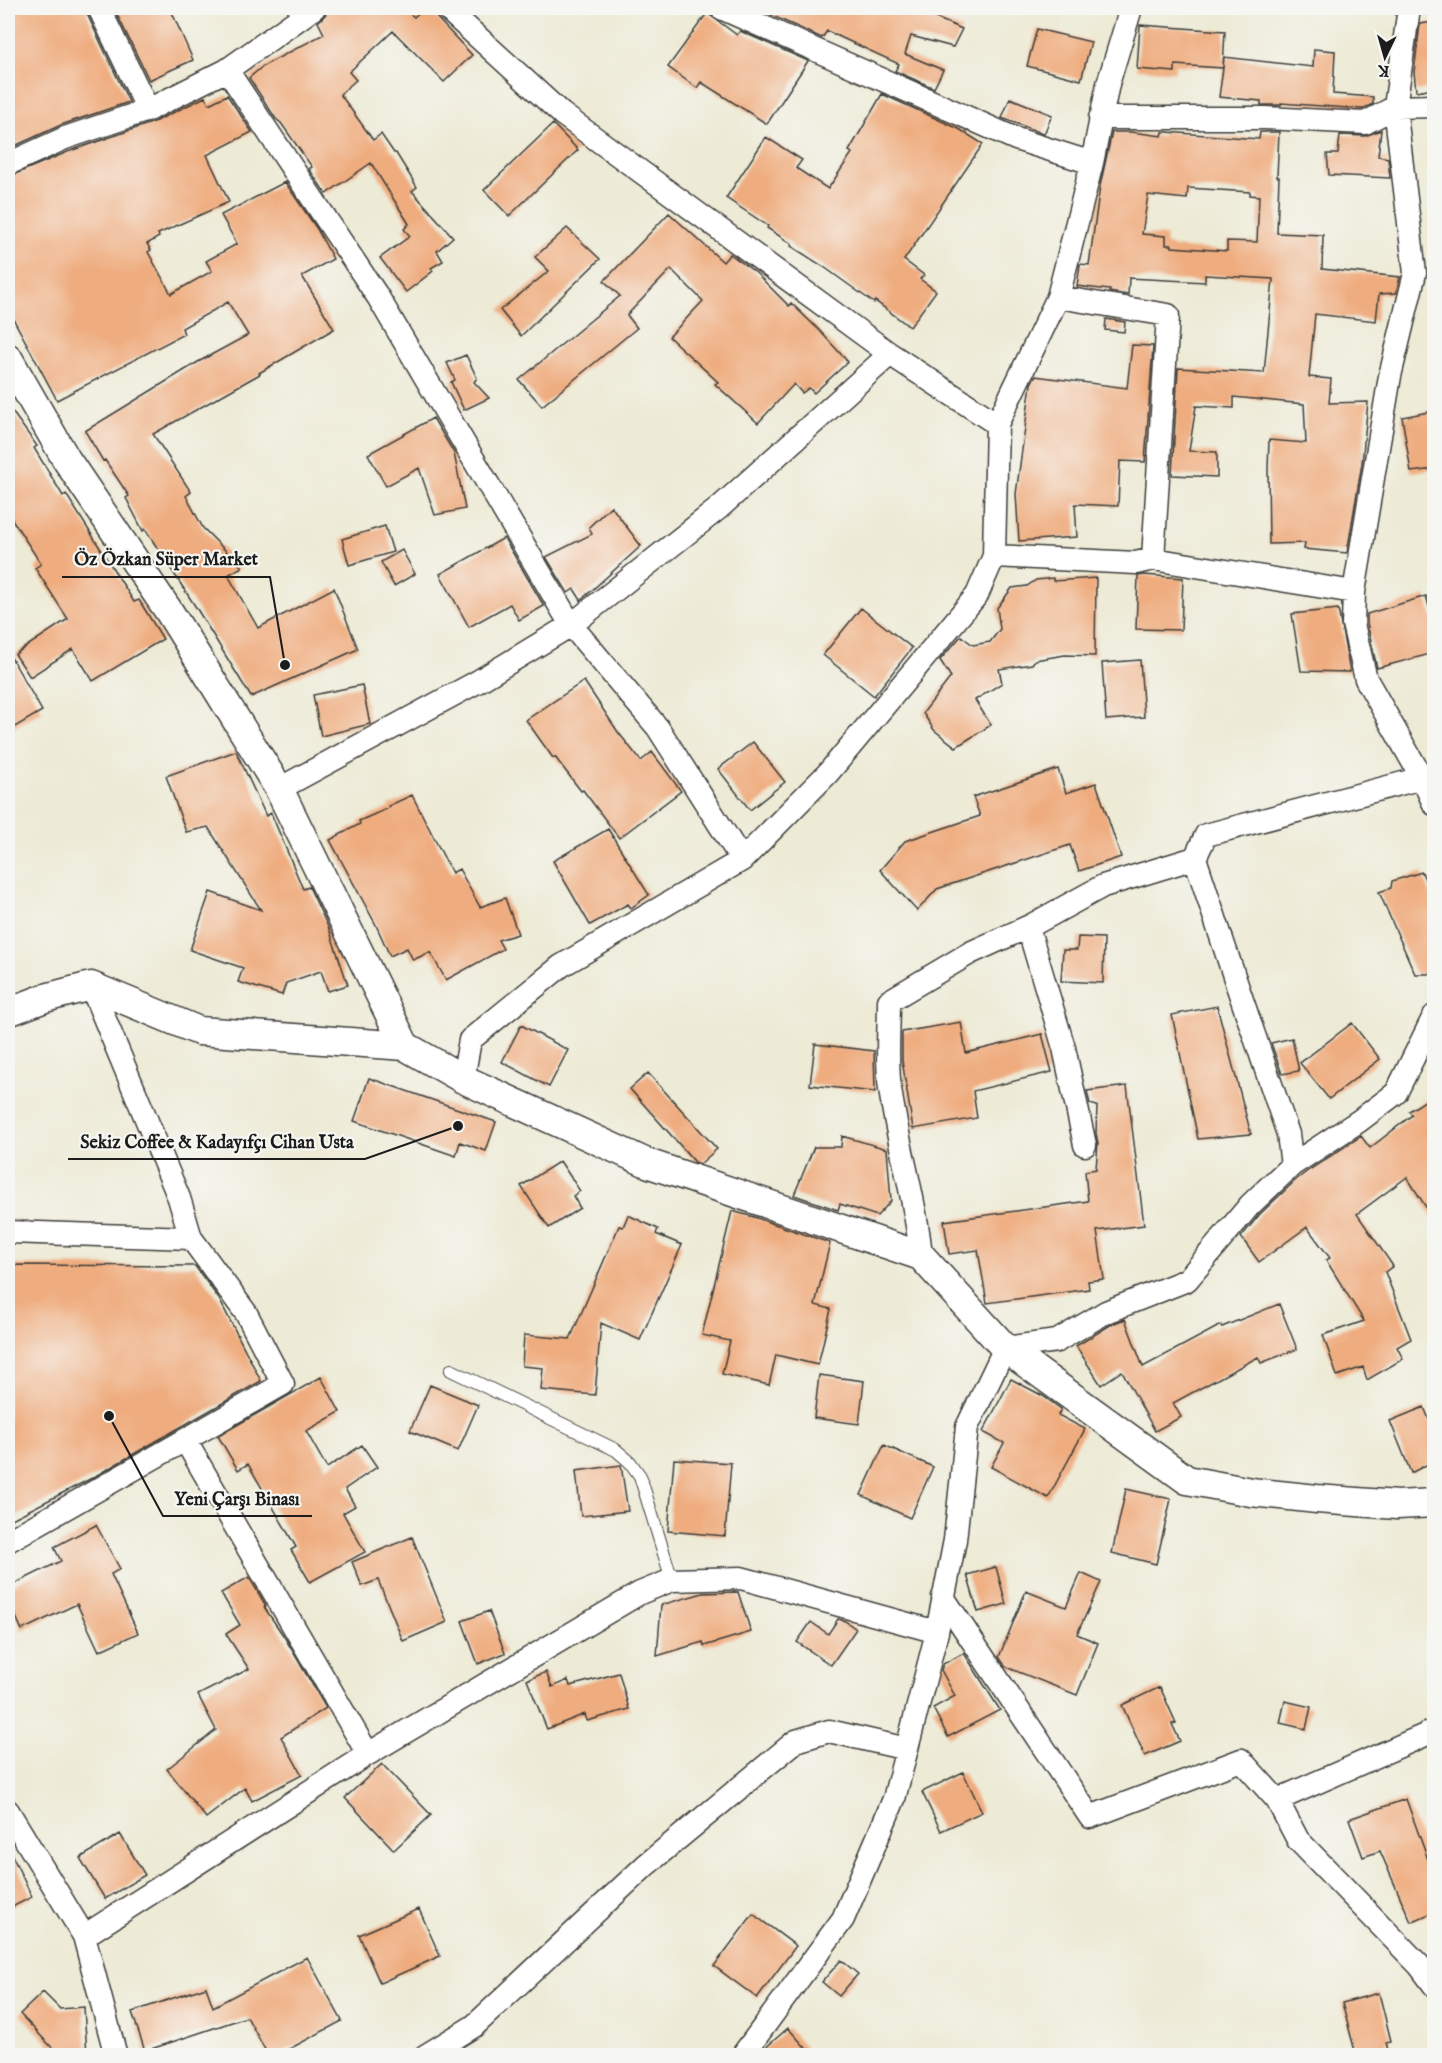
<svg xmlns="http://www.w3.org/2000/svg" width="1442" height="2063" viewBox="0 0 1442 2063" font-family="'IM FELL English',serif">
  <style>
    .building { fill: #efac7e; fill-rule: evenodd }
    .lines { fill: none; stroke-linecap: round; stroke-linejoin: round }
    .service-casing { stroke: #3b3b38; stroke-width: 14 }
    .minor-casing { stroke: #3b3b38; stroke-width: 25 }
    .tertiary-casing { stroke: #3b3b38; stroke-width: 31 }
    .service { stroke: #fff; stroke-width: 12 }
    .minor { stroke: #fff; stroke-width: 22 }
    .tertiary { stroke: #fff; stroke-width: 28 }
    .leader { fill: none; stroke: #1c1c1c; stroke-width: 2 }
    .callout-dot { fill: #1c1c1c; stroke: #f6f6f2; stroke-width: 2 }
    .callout-label { font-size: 18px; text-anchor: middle; font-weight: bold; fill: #1c1c1c; stroke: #f6f6f2; stroke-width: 4.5; stroke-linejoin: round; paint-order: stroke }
  </style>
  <rect width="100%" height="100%" fill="#f6f6f2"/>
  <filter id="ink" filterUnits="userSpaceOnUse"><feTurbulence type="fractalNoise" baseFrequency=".0167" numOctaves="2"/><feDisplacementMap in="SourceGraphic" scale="12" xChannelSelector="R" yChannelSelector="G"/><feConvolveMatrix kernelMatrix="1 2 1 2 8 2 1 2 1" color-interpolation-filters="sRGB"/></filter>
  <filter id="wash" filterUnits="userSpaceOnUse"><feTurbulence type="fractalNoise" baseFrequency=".008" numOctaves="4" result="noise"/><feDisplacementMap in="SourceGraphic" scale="24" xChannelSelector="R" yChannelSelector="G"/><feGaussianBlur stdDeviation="1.35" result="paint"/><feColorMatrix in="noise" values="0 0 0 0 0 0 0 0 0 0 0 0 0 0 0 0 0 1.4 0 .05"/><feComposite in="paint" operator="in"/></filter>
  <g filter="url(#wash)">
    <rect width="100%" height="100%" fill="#edead5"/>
    <g id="blocks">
      <!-- building -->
      <path class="building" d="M8 8H86L87 14 129 102 61 125 8 149Z
        M114 8H170L193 60 149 80Z
        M327 8H403L414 17 424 8H433L437 18 472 55 444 82 393 31 349 72 356 80 340 94 373 140 381 134 394 153H396L417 187 412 191 453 237 437 251 443 261 431 268 433 271 406 292 380 258 410 236 404 229 409 224 371 163 326 194 309 169 312 167 281 123 276 119 249 78 263 66 324 34 318 22 326 14Z
        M755 8H912L962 29 953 47 911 36 905 54 943 70 934 88 895 71 899 64 827 31 822 38Z
        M707 13 737 35 740 31 808 61 767 124 701 82 697 88 668 67Z
        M1434 22V88L1416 91 1414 72 1420 24Z
        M1140 25 1225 31 1223 68 1224 57 1313 67 1314 49 1335 51 1333 94 1373 97V104L1362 109 1281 103V105H1261V101L1219 97 1223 68 1175 65V72L1137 69Z
        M1037 29 1091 42 1081 80 1027 66Z
        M882 94 959 129 983 144 904 260 924 275 920 279 936 291 910 327 875 301 874 303 824 267 791 246 792 244 767 228 768 226 726 198 766 137 802 160 796 168 828 189 852 153 849 151Z
        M227 95 252 132 207 155 229 202 158 234 159 237 147 244 151 250 148 252 171 294 212 271 206 261 237 244 221 215 285 182 317 229 333 259 302 276 334 329 259 373 260 374 153 434 191 492 186 496 203 528 242 567 228 575 258 628 334 588 358 649 251 697 197 609 145 529 143 531 126 498 129 496 105 460 103 461 85 431 198 362 248 335 228 302 182 328 184 334 57 400 8 309V177L70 151 154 122 205 97 209 104Z
        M1010 98 1052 115 1044 134 1002 118Z
        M553 124 578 150 509 216 484 190Z
        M1381 130 1378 156 1388 158 1390 178 1329 175 1327 154H1338L1340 135 1365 136Z
        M1112 132H1131L1162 136 1163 132H1166L1259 139 1260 132H1279L1277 177H1279L1277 233 1323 235 1322 269 1400 277 1396 293 1379 294 1376 321 1315 314 1309 377 1331 379 1329 403 1368 402 1362 463 1347 553 1304 549 1305 543 1269 544 1268 468 1269 440 1306 443 1304 404 1234 397V408L1196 406 1189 451 1217 452V477L1172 475 1178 368 1264 373 1273 279 1205 275V282L1129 278 1128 295 1109 292 1110 290 1077 286 1080 264 1089 265 1100 186ZM1188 188 1250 192V195L1259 196 1257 242 1227 241V251L1172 247V245H1166V236L1142 234 1148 195 1187 199Z
        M669 213 723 262 730 254 756 273 789 306 791 303 820 331 848 362 814 393 809 388 802 393 794 384 758 423 715 384 718 382 669 337 703 301 671 269 627 315 637 328 542 406 519 380 620 296 604 281Z
        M567 228 600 259 521 336 500 310 549 271 535 257Z
        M1106 319 1125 322 1124 332 1105 330Z
        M1132 345 1153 346 1145 462 1120 461 1118 506 1075 504 1077 537 1019 541 1016 494 1031 384 1035 376 1127 388Z
        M466 355 477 378 474 382 489 398 464 410 451 382 455 380 447 363Z
        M8 406 37 446 34 448 63 496 66 494 134 602 139 600 163 639 93 681 73 649 30 677 15 654 68 619 35 568 41 564 8 513Z
        M1434 411V469L1411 472 1402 417Z
        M433 418 454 453 465 509 435 515 419 468 386 486 368 454Z
        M611 506 641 546 581 600 574 589 568 593 546 557 592 534 589 527Z
        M385 526 393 552 349 565 342 539Z
        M504 538 544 606 519 620 510 604 469 627 440 574Z
        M402 550 415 574 394 586 381 562Z
        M1144 575 1183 578 1181 630 1136 629 1138 576Z
        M1053 578V581L1096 578 1095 656 1065 655 1035 660 1032 664 999 669 1002 683 975 700 991 725 956 747 934 730 923 713 951 677 940 660 961 636 973 645 990 642 1000 629 997 608 1012 588 1027 586 1036 580Z
        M1426 596 1434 623V653L1377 668 1367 623V614Z
        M861 608 912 648 874 696 823 655Z
        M1338 609 1350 672 1301 671 1292 614Z
        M8 652 42 711 8 731Z
        M1140 660 1144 717 1106 720 1102 663Z
        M584 681 618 732 641 761 652 752 681 791 619 838 583 790 581 791 555 757 553 758 526 720Z
        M362 685 370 724 321 736 313 695Z
        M753 742 785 782 750 810 718 769Z
        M236 751 266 816 271 813 303 889 309 887 329 929 348 985 328 991 321 971 286 983 282 995 238 982 243 968 190 950 210 892 261 910 208 827 186 832 166 776Z
        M1058 769 1066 793 1096 783 1121 857 1079 871 1070 845 937 889 917 911 880 870 905 841 980 816 973 797Z
        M412 795 452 873 459 869 480 907 505 898 518 934 498 940 503 949 446 980 430 952 413 960 407 948 390 956 376 925 330 840 360 824 359 821 389 808 388 806Z
        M608 829 649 895 631 908 628 904 590 925 553 861Z
        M1422 872 1434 902V939L1427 942 1434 959V968L1429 974H1415L1379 892 1391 888 1392 881Z
        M1078 937 1104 938 1103 983 1061 981 1063 950H1077Z
        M1217 1006 1251 1134 1198 1139 1172 1015Z
        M961 1022 966 1053 1042 1034 1052 1072 973 1091 977 1118 913 1129 902 1060V1032Z
        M1352 1023 1380 1059 1329 1099 1300 1063Z
        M521 1025 568 1050 549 1087 502 1062Z
        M1292 1038 1299 1071 1282 1074 1271 1043Z
        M815 1044 874 1051 875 1092 810 1085Z
        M648 1073 717 1149 700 1164 695 1162 630 1089Z
        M369 1078 496 1122 486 1151 460 1142 456 1156 354 1121Z
        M1127 1086 1144 1225 1097 1231 1104 1279 1088 1281 1089 1289 987 1303 978 1250 949 1254 944 1221 1088 1201 1085 1171 1096 1169 1098 1143 1096 1133 1097 1106 1090 1104 1087 1091Z
        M1434 1095V1220L1407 1177 1357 1214 1393 1266 1385 1272 1411 1339 1397 1347 1403 1359 1367 1380 1363 1367 1337 1376 1323 1335 1364 1321 1326 1260 1330 1258 1307 1227 1259 1262 1241 1237 1260 1214 1297 1179 1309 1170 1361 1136 1370 1148 1412 1115 1409 1111Z
        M842 1136 887 1149 891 1201 877 1216 840 1204 838 1210 794 1195 814 1147H841Z
        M560 1161 580 1191 573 1196 580 1208 549 1228 521 1186Z
        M732 1211 754 1217 830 1243 815 1305 831 1309 818 1365 776 1355 769 1385 722 1374 730 1341 702 1335Z
        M628 1215 658 1229 656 1234 682 1245 640 1340 601 1323 595 1395 541 1390 543 1368 522 1366 524 1335 570 1339 619 1226 623 1227Z
        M8 1265 195 1266 219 1299 261 1381 92 1478 8 1521Z
        M1279 1304 1297 1349 1261 1363 1258 1357 1173 1403 1181 1417 1155 1431 1122 1371 1101 1385 1076 1346 1112 1324 1125 1319 1143 1367 1221 1325 1222 1327Z
        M819 1375 864 1381 859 1424 814 1418Z
        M321 1377 340 1412 306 1431 327 1468 362 1445 377 1467 345 1489 355 1506 343 1513 365 1552 310 1582 291 1550 296 1547 248 1464 238 1470 218 1436Z
        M1011 1379 1043 1396 1061 1409 1058 1415 1085 1429 1048 1498 991 1467 1004 1443 983 1432Z
        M430 1385 478 1405 458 1451 410 1431Z
        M1424 1407 1434 1432V1461L1411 1473 1390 1421Z
        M884 1445 933 1467 910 1518 861 1495Z
        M674 1459 731 1463 725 1536 668 1531Z
        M621 1465 628 1511 581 1516 576 1471Z
        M1126 1489 1171 1499 1156 1564 1112 1553Z
        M96 1525 120 1569 111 1574 138 1633 99 1651 77 1604 22 1630 8 1599V1587L61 1561 54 1547Z
        M412 1537 447 1622 403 1641 378 1580 362 1586 352 1562Z
        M996 1567 1006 1604 978 1612 967 1575Z
        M1081 1573 1101 1582 1077 1634 1098 1643 1077 1695 1006 1667 999 1657 1026 1591 1066 1607Z
        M249 1577 266 1606 264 1607 285 1638 326 1708 281 1737 302 1775 252 1801 245 1788 206 1818 167 1769 216 1730 198 1695 249 1669 226 1634 240 1625 221 1593Z
        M738 1592 751 1632 704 1646 703 1642 657 1656 661 1605 703 1593Z
        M489 1611 505 1653 478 1664 462 1621Z
        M838 1619 845 1621 856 1629 831 1665 797 1642 811 1622 828 1634Z
        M964 1653 1000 1710 948 1737 933 1708 955 1696 941 1670 943 1664Z
        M546 1672 552 1687 568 1680 570 1686 619 1673 629 1709 587 1721 585 1714 547 1729 527 1680Z
        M1160 1687 1176 1723 1172 1724 1180 1741 1145 1756 1122 1705Z
        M1285 1701 1311 1707 1306 1729 1280 1723Z
        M382 1764 431 1815 394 1850 345 1798Z
        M963 1772 982 1812 941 1831 922 1792Z
        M1406 1799 1434 1876V1912L1411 1922 1380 1851 1363 1857 1349 1819Z
        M120 1834 145 1875 105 1899 80 1858Z
        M8 1847 32 1897 8 1909Z
        M419 1909 440 1956 380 1983 359 1935Z
        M753 1914 796 1946 757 1998 714 1966Z
        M307 1957 342 2021 278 2055H268L247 2017 145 2051 132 2012 206 1987 213 2007Z
        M841 1960 858 1974 839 1996 822 1982Z
        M43 1992 60 2009 84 2007 87 2055H59L20 2014Z
        M1379 1993 1391 2041 1386 2042 1389 2055H1356L1342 2003Z
        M788 2028 812 2055H759L763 2050Z"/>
    </g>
  </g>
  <g filter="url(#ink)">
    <use href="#blocks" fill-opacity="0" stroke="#3b3b38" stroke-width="1.5"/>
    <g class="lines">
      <defs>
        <path id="service" d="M451 1370 616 1450 630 1462 640 1476 672 1580"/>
        <path id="minor" d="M99 8 148 110
          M446 8 562 114 890 354 997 424
          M721 8 1016 139 1092 163
          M1409 8 1395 107 1415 273 1390 376 1354 592 1353 624 1366 679 1422 778 1434 804
          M227 70 378 297 571 625 658 728 742 860
          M1100 118H1265L1365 123 1395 107 1434 106
          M8 164 65 138 148 110 227 70 314 8
          M1058 297 1168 315 1153 559
          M994 556 1136 563 1153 559 1354 592
          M279 789 477 682 571 625 719 508 890 354
          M1195 858 1206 835 1422 778
          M1028 927 1064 1048 1085 1145
          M91 986 179 1198 191 1238 246 1313 283 1384 185 1440 368 1754
          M463 1079 470 1040 561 966 742 860 828 773 977 595 994 556 997 424 1058 297 1092 163 1108 84 1131 8
          M8 1232 191 1238
          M921 1256C916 1200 898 1145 890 1089 886 1060 889 1030 889 1001L970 953 1032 925 1103 886 1195 858 1238 988 1288 1134 1292 1165
          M8 1541 185 1440
          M943 1597 1090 1817 1241 1760 1277 1800 1434 1731
          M1277 1800 1298 1840 1419 1965 1434 1985
          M8 1811 84 1936 116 2056
          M84 1936 368 1754 640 1593 672 1580 741 1578 937 1632
          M425 2056 474 2026 646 1865 796 1741 829 1731 907 1749
          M742 2056 843 1919 894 1799 937 1632 955 1540 967 1427 1005 1348 1057 1341 1106 1312 1187 1280 1250 1205 1292 1165 1359 1121 1396 1093 1434 1016"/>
        <path id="tertiary" d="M8 358 66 459 170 613 279 789 405 1046
          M8 1012 45 998 91 986 199 1031 405 1046 463 1079 647 1163 921 1256 1005 1348 1187 1480 1251 1492 1317 1499 1397 1505 1434 1503"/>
      </defs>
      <!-- service casing -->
      <use href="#service" class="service-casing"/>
      <!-- minor casing -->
      <use href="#minor" class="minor-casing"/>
      <!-- tertiary casing -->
      <use href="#tertiary" class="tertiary-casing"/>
      <!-- service -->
      <use href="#service" class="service"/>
      <!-- minor -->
      <use href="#minor" class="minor"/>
      <!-- tertiary -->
      <use href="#tertiary" class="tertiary"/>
    </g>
  </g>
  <!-- callouts -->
  <path class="leader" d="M285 665L270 577H62M458 1126L365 1159H68M109 1416L163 1516H312"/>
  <g class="callout-dot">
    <circle cx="285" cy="665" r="6"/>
    <circle cx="458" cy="1126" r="6"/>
    <circle cx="109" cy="1416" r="6"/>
  </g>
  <g class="callout-label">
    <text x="166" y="565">Öz Özkan Süper Market</text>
    <text x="217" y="1148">Sekiz Coffee &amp; Kadayıfçı Cihan Usta</text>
    <text x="237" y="1505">Yeni Çarşı Binası</text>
  </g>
  <!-- margin -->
  <rect width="1442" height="2063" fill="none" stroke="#f6f6f2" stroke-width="30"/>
  <!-- north arrow -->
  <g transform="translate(1385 57) rotate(185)" stroke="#f6f6f2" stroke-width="4.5" paint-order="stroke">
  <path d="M0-4.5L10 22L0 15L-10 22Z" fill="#1c1c1c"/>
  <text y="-9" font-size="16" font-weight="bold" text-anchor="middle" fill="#1c1c1c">K</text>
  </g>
</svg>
